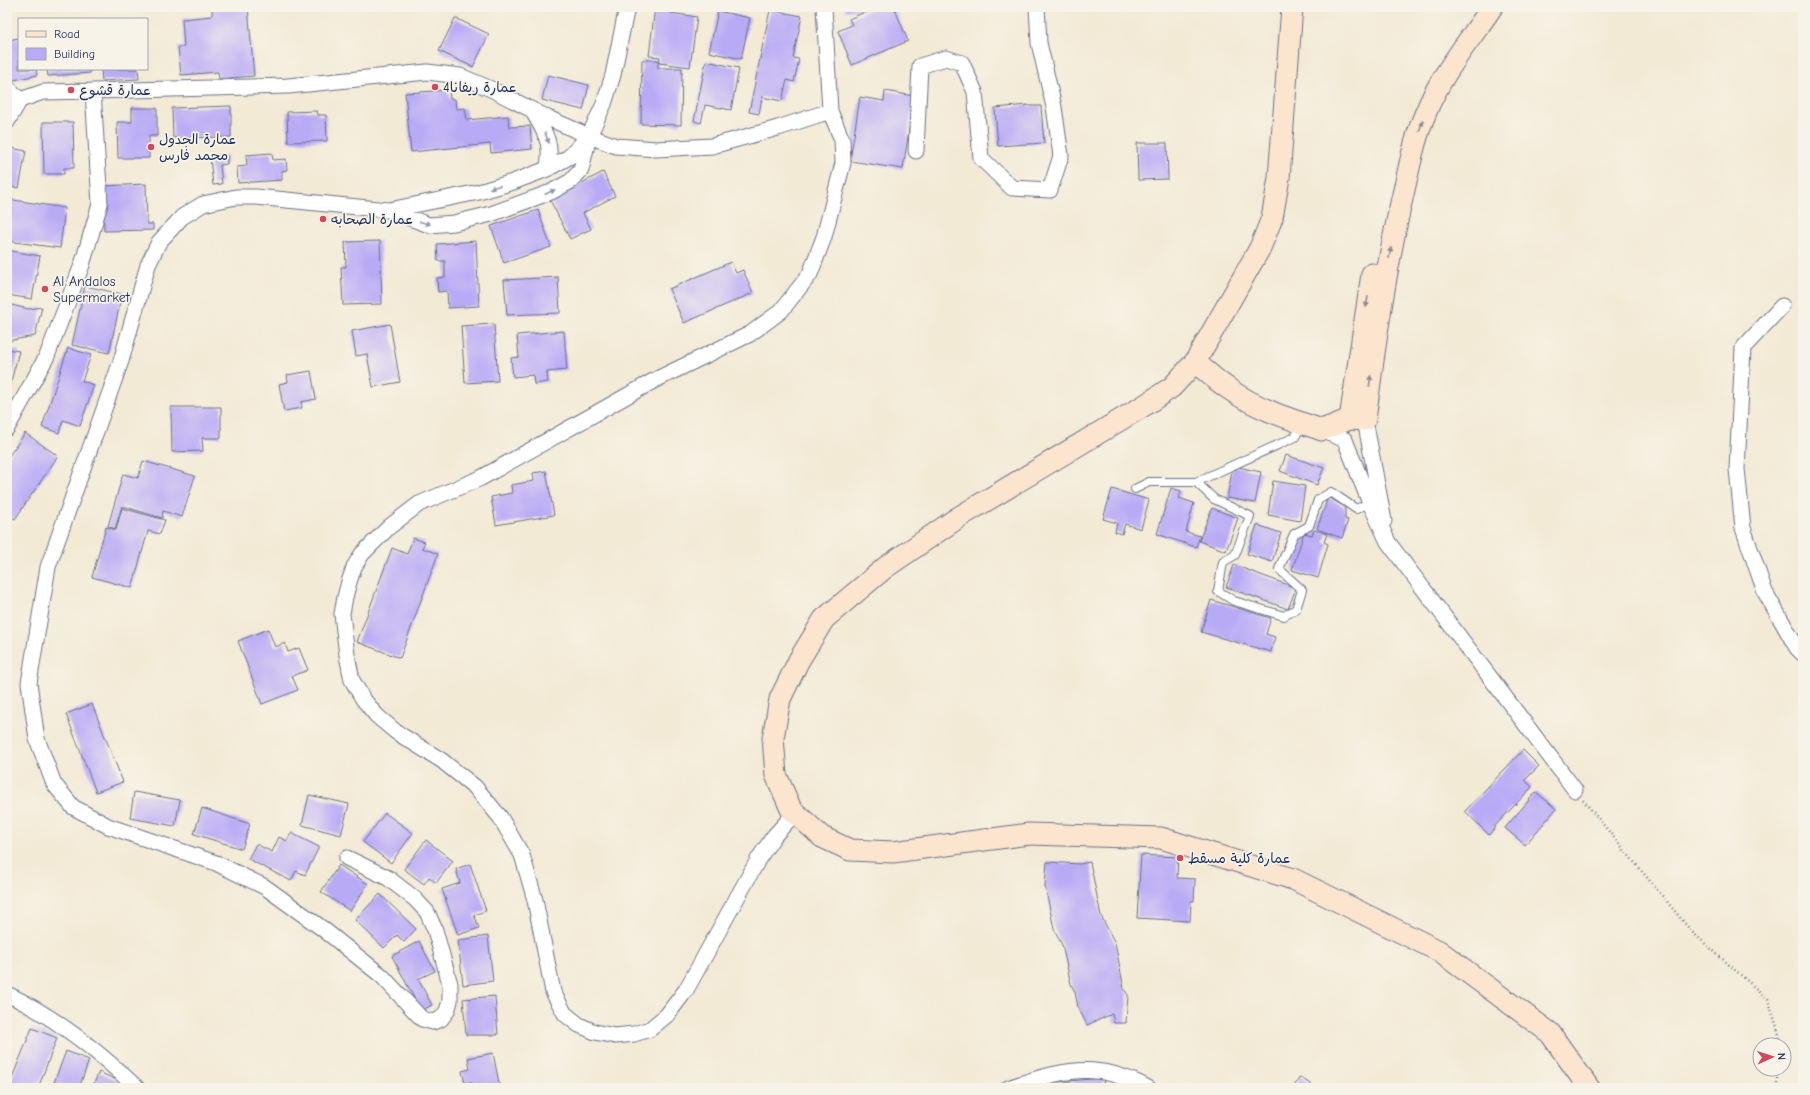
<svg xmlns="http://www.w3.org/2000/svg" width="1810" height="1095" viewBox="0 0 1810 1095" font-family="'Comic Neue','Playpen Sans Arabic',sans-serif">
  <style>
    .building { fill: #b9aaf6 }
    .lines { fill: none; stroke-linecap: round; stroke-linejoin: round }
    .lane-casing { stroke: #677088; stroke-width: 10 }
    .street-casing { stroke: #677088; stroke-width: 17 }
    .secondary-casing { stroke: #677088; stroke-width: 23 }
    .path { stroke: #677088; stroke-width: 2.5; stroke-dasharray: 1 3; stroke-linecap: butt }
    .lane { stroke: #fff; stroke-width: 8 }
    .street { stroke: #fff; stroke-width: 15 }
    .secondary { stroke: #fce5cf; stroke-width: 21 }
    .oneway { fill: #8c8a96 }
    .oneway2 { fill: #8d97ae }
    .poi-dot { fill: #d1495b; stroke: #f7f3e8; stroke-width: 1.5 }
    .labels { text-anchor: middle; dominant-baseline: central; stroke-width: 3.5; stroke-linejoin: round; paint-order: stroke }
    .poi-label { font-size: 14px; fill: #1b2f5e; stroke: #f7f3e8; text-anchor: start }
  </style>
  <rect width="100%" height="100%" fill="#f7f3e8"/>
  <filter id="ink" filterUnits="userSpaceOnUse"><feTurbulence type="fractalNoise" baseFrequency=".025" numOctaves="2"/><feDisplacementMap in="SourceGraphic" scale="8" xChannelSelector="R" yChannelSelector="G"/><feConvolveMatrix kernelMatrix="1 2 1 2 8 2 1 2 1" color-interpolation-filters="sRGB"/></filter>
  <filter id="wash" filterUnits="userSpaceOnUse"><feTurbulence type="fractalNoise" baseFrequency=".012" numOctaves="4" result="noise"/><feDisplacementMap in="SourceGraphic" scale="16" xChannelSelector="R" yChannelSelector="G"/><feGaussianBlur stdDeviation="0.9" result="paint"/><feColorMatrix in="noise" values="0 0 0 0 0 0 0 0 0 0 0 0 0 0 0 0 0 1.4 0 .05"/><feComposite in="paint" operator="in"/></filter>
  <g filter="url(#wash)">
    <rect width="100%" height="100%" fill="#f3ead5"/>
    <g id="blocks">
      <!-- building -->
      <path class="building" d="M136 7H146V8L137 10Z
        M248 7 254 76 219 79 218 72 181 75 178 47H184L182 19 212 16V8Z
        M655 7H672L671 13 697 17 690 67 659 63 660 57 649 56Z
        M845 7H865V10L845 11Z
        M876 7H894L908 41 852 65 838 31 852 25 849 19Z
        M770 10 802 16 793 58 799 59 794 82 787 80 782 101 762 97 759 114 749 112Z
        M718 11 750 18 741 59 709 52Z
        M455 18 489 34 473 67 439 51Z
        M19 38V69H36L37 75 10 81 7 66V40Z
        M642 60H658V68H682L681 125 641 124Z
        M706 61 739 68 731 110 705 105 701 123 694 121Z
        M47 69H90V73L48 76Z
        M101 69H138L139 79 102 81Z
        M548 75 589 85 583 110 542 100Z
        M449 90 450 99H455L456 109 465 108 467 120 508 116 509 127 530 126 532 149 491 153 490 144 411 152 405 93Z
        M885 91 914 96 903 169 850 161 860 97 884 101Z
        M1028 105 1029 106H1041L1044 143 998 146 995 108Z
        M231 106V137L173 138 172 108Z
        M132 108H157V136H149V158H118L117 122H132Z
        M317 111 318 115H326L327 141 288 142 287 112Z
        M43 122H73L74 168H64V174H44Z
        M1137 143H1167L1168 179 1138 180Z
        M11 148 26 151 19 188 7 186V168Z
        M272 153 273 160 286 159 287 170 282 171V180L238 183 237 167 247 166 246 155Z
        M227 156V164L220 165 222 184 213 185 210 158Z
        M603 172 615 196 583 213 591 229 570 239 550 200Z
        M146 184 147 224H153V230L104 231 103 186Z
        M7 199 65 208 60 248 7 241Z
        M538 210 551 247 504 263 491 226Z
        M380 241 382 304 343 305 341 267H346L345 242Z
        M476 241 479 306 448 308 447 291 438 292 437 278 445 277V261H438L437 244Z
        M7 250 40 256 32 299 7 295Z
        M731 262 736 273 743 270 753 293 684 323 669 289Z
        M558 277 560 313 507 315 504 280Z
        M85 286 122 294 109 353 72 345Z
        M7 304 29 309 42 307 35 336 7 341Z
        M390 324 400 382 373 387 367 354 356 356 352 331Z
        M494 324 498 381 465 383 461 326Z
        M564 331 567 370 547 372 548 382 534 384 533 375 513 377 511 358 519 357 517 335Z
        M68 348 91 355 82 381 94 385 80 426 63 420 59 433 42 427Z
        M7 349 19 351 9 389H7Z
        M311 371 316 399 301 402 302 408 284 411 279 384 288 382 287 375Z
        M171 407H221V438H202L203 451 172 452Z
        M25 433 58 456 15 519 7 514V459Z
        M1286 455 1324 468 1317 485 1280 471Z
        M143 461 195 476 182 517 163 511 162 518 122 506 115 529 108 526 123 474 138 478Z
        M1233 466 1261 472 1255 503 1227 498Z
        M546 471 554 515 496 525 491 497 512 493 511 485 534 481 533 473Z
        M1273 481 1305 486 1300 521 1268 515Z
        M1171 488 1181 491 1179 498 1194 503 1186 532 1200 536 1196 547 1157 534Z
        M1112 489 1149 500 1141 529 1125 524 1122 534 1115 532 1117 523 1103 519Z
        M1328 497 1345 507V519L1348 520 1342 538 1317 529Z
        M122 508 165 520 160 534 148 531 132 588 92 577 106 527 116 530Z
        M1212 508 1238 518 1226 551 1199 541Z
        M1257 525 1281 533 1272 562 1247 554Z
        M1314 530 1327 534 1324 542 1328 544 1318 578 1292 570 1304 533 1312 535Z
        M413 538 425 542 422 548 438 554 400 658 357 642 392 548 407 554Z
        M1234 565 1296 588 1288 609 1226 587Z
        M1211 600 1271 618 1266 634 1275 637 1271 652 1201 632Z
        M268 629 275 647 285 643 288 652 299 648 308 670 292 676 298 690 262 704 238 641Z
        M92 704 123 782 96 792 66 714Z
        M1523 750 1539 766 1525 780 1532 787 1494 827 1495 828 1489 835 1465 811Z
        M134 792 180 800 175 826 130 818Z
        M1536 792 1556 809 1525 845 1505 828Z
        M309 795 349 804 341 835 302 825Z
        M202 808 250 824 242 849 194 834Z
        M385 813 413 833 391 863 363 842Z
        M291 833 319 847 305 875 296 871 291 881 248 859 256 844 272 852 279 837 287 841Z
        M426 840 453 861 436 883 429 877 424 884 404 869Z
        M1141 855 1178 857 1177 878 1195 879 1194 901H1191L1190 921 1137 918Z
        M1047 862 1080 864 1090 862 1101 916 1115 943 1124 989 1128 995 1126 1023H1114L1112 1014 1087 1025 1078 1007 1075 992 1071 984 1062 945 1054 929 1045 886Z
        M470 864 486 911 474 915 479 928 458 935 442 889 460 883 456 869Z
        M339 865 368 884 350 911 321 892Z
        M380 894 416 929 404 942 397 935 384 948 355 920Z
        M488 936 493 981 463 985 458 940Z
        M419 941 435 971 418 979 432 1005 421 1011 392 956Z
        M495 996 498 1035H466L463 999Z
        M32 1028 57 1038 38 1088H8Z
        M66 1051 89 1060 79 1088H52Z
        M493 1053 500 1088H472L471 1082 465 1083 462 1071 470 1069 468 1058Z
        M99 1072 121 1082 118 1088H92Z
        M1300 1077 1316 1088H1293Z
        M1103 1078 1104 1088H1048L1047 1083Z"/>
    </g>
  </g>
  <g filter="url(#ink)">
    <use href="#blocks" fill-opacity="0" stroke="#677088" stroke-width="1"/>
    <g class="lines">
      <defs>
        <path id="lane" d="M1196 482 1214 499 1250 516 1235 555 1223 562 1218 591 1234 601 1284 616 1296 609 1302 590 1279 569 1294 534 1309 526 1318 500 1331 492 1356 509 1370 503
          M1135 489 1149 482H1196L1295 437 1302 424"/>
        <path id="street" d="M7 87 20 100 7 122
          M93 91 288 86 427 72 460 76 491 89 548 118 589 136 616 146 656 149 712 146 778 128 830 111
          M532 110C544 131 554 144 547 169
          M916 151 920 66 946 58 962 63 975 92 981 158 1012 188 1050 190 1061 156 1054 107 1039 43 1037 7
          M389 210 479 192 513 182 547 169 569 157 588 137
          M1782 306 1743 348 1737 469 1743 528 1765 592 1797 648 1803 654
          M1365 420 1384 521
          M7 428 47 356 82 265 100 204 93 91 43 92 20 100
          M1322 430 1345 440 1370 503 1388 542 1575 790
          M795 813 774 836 759 858 686 990 667 1015 650 1029 634 1034 615 1036 595 1032 579 1025 565 1014 553 992 535 900 522 855 500 817 475 787 441 760 396 732 377 716 363 699 352 680 347 655 342 614 345 597 349 582 354 567 362 554 389 527 419 504 481 478 655 380 750 334 781 311 810 274 824 237 843 163 842 140 830 111 824 7
          M347 858 388 878 415 899 427 912 435 930 450 984V1001L447 1011 441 1019 433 1022 422 1019 382 976 323 929 265 887 216 863 108 826 73 807 54 784 37 739 29 683 48 567 121 361 148 265 159 242 182 217 203 204 236 197H256L388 210 429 225 454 223 491 214 551 192 571 181 581 170 589 136 604 104 613 75 627 7
          M7 994C56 1017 98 1051 137 1088
          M1008 1088C1061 1070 1096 1060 1148 1088"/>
        <path id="secondary" d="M1292 7 1279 178 1272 218 1260 248 1195 362 1172 387 1145 405 959 517 886 567 824 619 799 660 780 699 773 738 776 775 791 809 822 837 850 850 893 852 1029 834 1161 838 1293 879 1439 951 1550 1033 1589 1088
          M1195 362C1206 371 1217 381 1229 389 1257 409 1290 419 1322 430L1350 419 1365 420C1375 343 1386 266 1404 190 1410 164 1415 137 1426 112 1441 74 1470 40 1492 7
          M1350 419 1372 274"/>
      </defs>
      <!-- lane casing -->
      <use href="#lane" class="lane-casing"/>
      <!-- street casing -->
      <use href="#street" class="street-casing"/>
      <!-- secondary casing -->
      <use href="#secondary" class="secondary-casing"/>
      <!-- path -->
      <path class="path" d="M1583 800 1692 932 1768 999 1779 1034 1778 1045
        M1777 1088V1069"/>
      <!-- lane -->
      <use href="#lane" class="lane"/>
      <!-- street -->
      <use href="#street" class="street"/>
      <!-- secondary -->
      <use href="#secondary" class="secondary"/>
    </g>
    <!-- one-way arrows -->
    <defs><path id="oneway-solid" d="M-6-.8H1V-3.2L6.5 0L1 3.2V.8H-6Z"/></defs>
    <g class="oneway">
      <use href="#oneway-solid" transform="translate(1421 126) rotate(-72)"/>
      <use href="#oneway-solid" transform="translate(1390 253) rotate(-80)"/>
      <use href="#oneway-solid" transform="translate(1367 302) rotate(100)"/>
      <use href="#oneway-solid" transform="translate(1370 381) rotate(-83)"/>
    </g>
    <g class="oneway2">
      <use href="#oneway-solid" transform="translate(547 138) rotate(70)"/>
      <use href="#oneway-solid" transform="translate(495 187) rotate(164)"/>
      <use href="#oneway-solid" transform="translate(550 192) rotate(-24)"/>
      <use href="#oneway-solid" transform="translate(425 223) rotate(14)"/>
    </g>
  </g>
  <!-- markers -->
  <g class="poi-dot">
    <circle cx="435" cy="87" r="4"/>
    <circle cx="71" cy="90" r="4"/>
    <circle cx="151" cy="147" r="4"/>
    <circle cx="323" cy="219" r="4"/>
    <circle cx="45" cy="289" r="4"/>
    <circle cx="1180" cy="858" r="4"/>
  </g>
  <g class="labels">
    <!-- poi labels -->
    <g class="poi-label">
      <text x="443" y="87">عمارة ريفانا4</text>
      <text x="79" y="90">عمارة قشوع</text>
      <text x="159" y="139">عمارة الجدول<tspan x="159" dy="16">محمد فارس</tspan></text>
      <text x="331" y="219">عمارة الصحابه</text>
      <text x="53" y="281">Al Andalos<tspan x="53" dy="16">Supermarket</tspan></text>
      <text x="1188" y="858">عمارة كلية مسقط</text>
    </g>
  </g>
  <!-- margin -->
  <rect width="1810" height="1095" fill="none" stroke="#f7f3e8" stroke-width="24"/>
  <!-- legend -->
  <rect x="18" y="18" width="130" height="52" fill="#f7f3e8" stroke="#9fa5b1"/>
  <rect x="26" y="31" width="20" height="6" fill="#fce5cf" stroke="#9fa5b1"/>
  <text x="54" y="38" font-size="12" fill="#1b2f5e">Road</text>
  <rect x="26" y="48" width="20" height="12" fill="#b9aaf6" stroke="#9fa5b1"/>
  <text x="54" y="58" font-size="12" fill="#1b2f5e">Building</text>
  <!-- north arrow -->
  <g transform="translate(1772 1057) rotate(87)"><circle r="19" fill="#f7f3e8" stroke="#9fa5b1"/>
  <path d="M0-3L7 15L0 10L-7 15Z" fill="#d1495b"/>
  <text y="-6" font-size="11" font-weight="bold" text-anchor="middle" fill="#1b2f5e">N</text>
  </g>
</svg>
